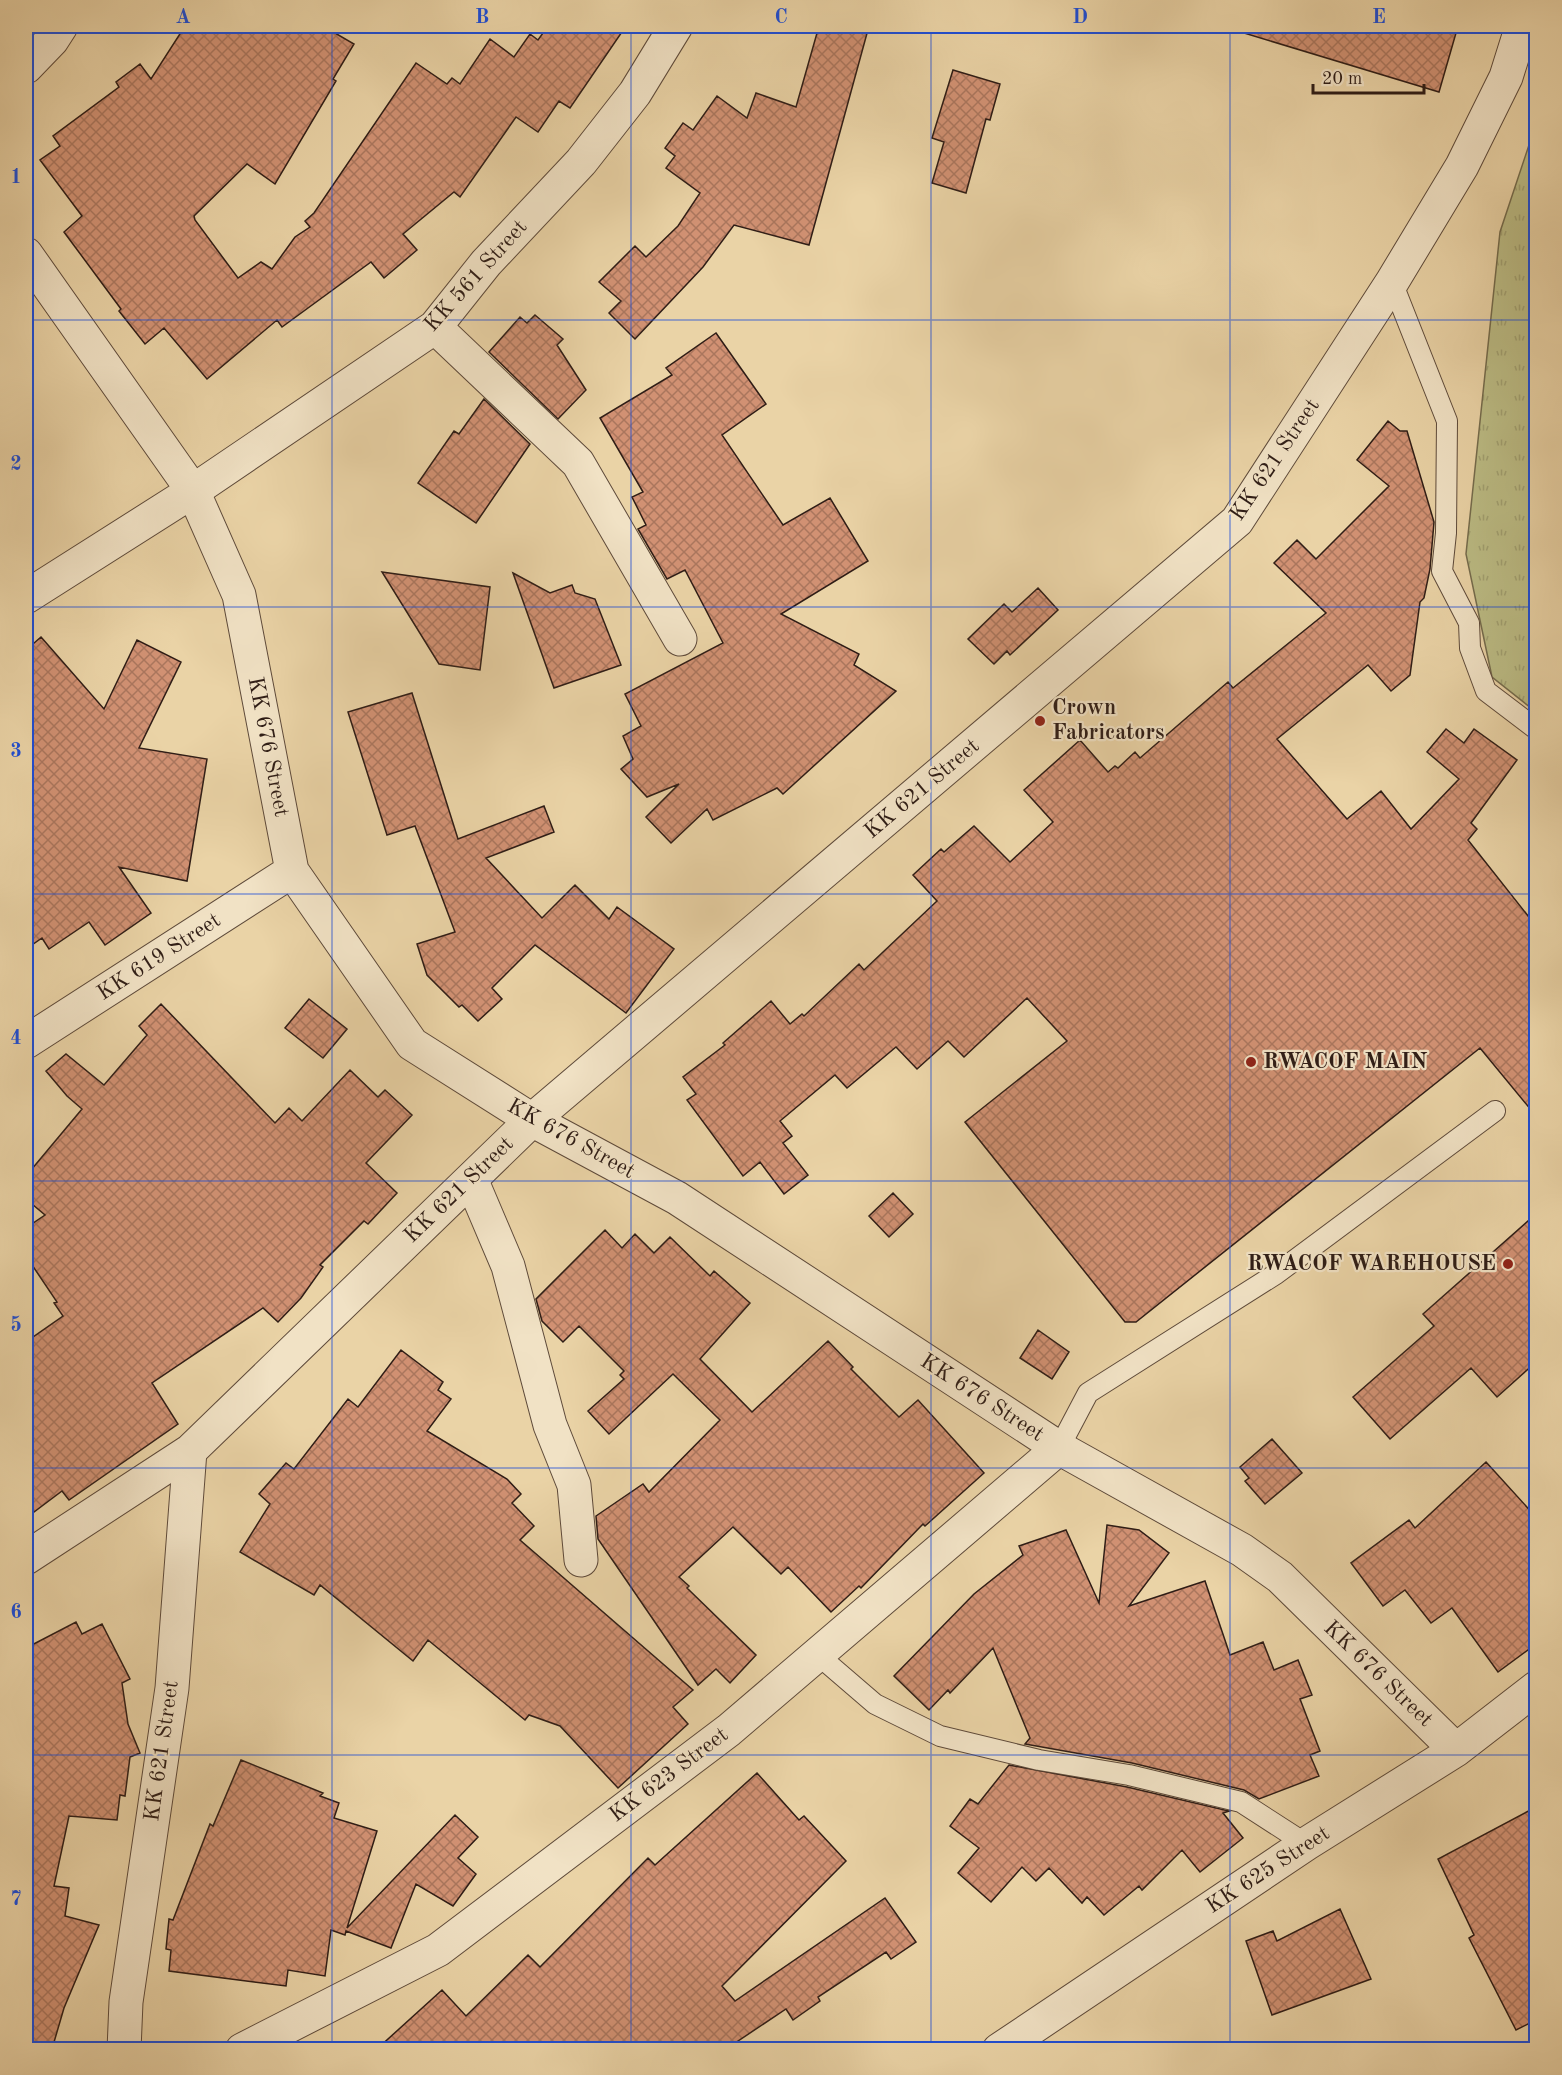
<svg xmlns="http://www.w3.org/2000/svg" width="1562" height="2075" viewBox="0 0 1562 2075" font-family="'Old Standard TT',serif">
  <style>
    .park { fill: url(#park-tufts); stroke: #756c4d; stroke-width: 1.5 }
    .building { fill: url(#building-cross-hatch); stroke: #2f1d16; stroke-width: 1.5 }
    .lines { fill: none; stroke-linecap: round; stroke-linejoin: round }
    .lane-casing { stroke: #5e4a3a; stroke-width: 22 }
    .street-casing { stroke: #5e4a3a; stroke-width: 35 }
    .lane { stroke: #f1e2c5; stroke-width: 20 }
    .street { stroke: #f1e2c5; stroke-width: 33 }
    .grid { fill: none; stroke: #1d4ed8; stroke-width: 1.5; stroke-opacity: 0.55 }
    .poi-dot { fill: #8f2418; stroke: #f1e2c5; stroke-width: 2 }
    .labels { text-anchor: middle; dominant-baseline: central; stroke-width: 4.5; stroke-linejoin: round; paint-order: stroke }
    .street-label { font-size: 22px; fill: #2f1d16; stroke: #f1e2c5 }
    .poi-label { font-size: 22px; font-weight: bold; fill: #2f1d16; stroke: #f1e2c5; text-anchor: start }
    .neatline { fill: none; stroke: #1d4ed8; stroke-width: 2 }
    .grid-label { font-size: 20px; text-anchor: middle; font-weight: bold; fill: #1d4ed8 }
  </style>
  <defs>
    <pattern id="park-tufts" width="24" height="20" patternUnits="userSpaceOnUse" patternTransform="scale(1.5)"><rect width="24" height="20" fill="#bbbb84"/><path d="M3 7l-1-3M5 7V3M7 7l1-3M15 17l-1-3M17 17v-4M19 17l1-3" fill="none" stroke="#a1a071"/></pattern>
    <pattern id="building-cross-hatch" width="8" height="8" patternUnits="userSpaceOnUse" patternTransform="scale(1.5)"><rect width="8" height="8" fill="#d19173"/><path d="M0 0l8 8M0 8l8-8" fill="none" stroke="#aa765d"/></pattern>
  </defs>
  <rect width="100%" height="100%" fill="#ead3a6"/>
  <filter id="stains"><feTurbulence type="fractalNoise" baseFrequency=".00333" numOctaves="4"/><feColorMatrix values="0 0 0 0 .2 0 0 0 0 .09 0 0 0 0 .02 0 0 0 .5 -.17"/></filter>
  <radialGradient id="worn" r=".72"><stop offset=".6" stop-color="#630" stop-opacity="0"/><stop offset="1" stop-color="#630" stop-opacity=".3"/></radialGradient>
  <!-- park -->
  <path class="park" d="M1536 124V712L1492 677 1466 554 1500 232Z"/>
  <!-- building -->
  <path class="building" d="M185 26H323L354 44 333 79 336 81 275 184 247 164 194 216 195 220 238 278 261 262 272 269 295 237 310 227 305 221 314 213 416 63 447 84 452 78 460 84 490 39 514 57 530 34 538 40 548 26H626L570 108 559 101 538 132 516 117 460 197 454 192 403 234 417 250 384 278 371 262 282 327 277 320 207 379 164 328 145 344 119 311 121 309 64 232 82 216 40 160 60 146 53 136 119 87 116 82 140 64 151 79Z
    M819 26H869L809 245 734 225 703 267 635 339 609 313 621 301 599 282 635 246 646 257 678 226 700 193 666 168 675 156 665 148 683 123 693 130 717 96 747 118 756 93 796 107Z
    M1245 26H1458L1439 92 1244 33Z
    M953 70 1000 84 990 120 986 119 966 193 932 183 944 142 932 138Z
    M535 315 563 339 557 345 586 390 558 419 489 352 520 317 527 323Z
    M716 333 766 404 722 435 783 525 830 498 868 561 781 614 859 654 854 665 896 691 783 794 777 788 713 820 707 809 671 843 646 817 679 784 647 797 621 769 633 759 623 736 641 726 625 694 723 643 685 570 667 579 638 529 646 525 632 497 643 492 600 418 672 375 666 368Z
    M484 399 530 444 476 523 418 483 454 431 459 434Z
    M1388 421 1400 431H1407L1434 522 1430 569 1424 598 1420 602 1410 675 1391 691 1368 665 1277 739 1347 819 1381 791 1411 829 1459 779 1427 752 1446 729 1464 743 1474 729 1517 760 1471 823 1477 829 1468 840 1536 926V1116L1480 1048 1136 1322H1125L965 1122 1067 1041 1027 998 964 1057 948 1041 917 1069 896 1047 847 1088 835 1075 780 1121 792 1136 783 1143 808 1175 784 1194 760 1162 743 1176 687 1100 696 1094 683 1077 725 1045 723 1043 771 1001 790 1024 802 1014 804 1016 859 964 864 970 937 901 913 875 941 849 944 852 974 826 1010 862 1053 822 1024 790 1080 740 1108 772 1115 766 1118 768 1135 752 1140 758 1228 682 1233 688 1326 613 1274 563 1297 540 1316 559 1389 486 1357 460Z
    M382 572 490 587 480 670 439 664Z
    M513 573 550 593 572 585 575 593 595 599 621 665 554 688Z
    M1038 588 1058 610 1010 655 1007 651 994 664 968 639 1004 604 1012 612Z
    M41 637 104 709 137 640 181 662 139 748 207 759 187 881 119 867 151 913 105 945 89 922 49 949 42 938 26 949V650Z
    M412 693 458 839 544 806 554 832 486 858 542 918 575 885 609 919 617 907 674 949 626 1013 535 945 492 988 502 999 478 1021 462 1005 459 1007 427 975 417 944 455 932 415 826 387 835 348 712Z
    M309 999 347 1029 323 1058 285 1028Z
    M161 1004 275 1123 289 1108 302 1121 350 1070 378 1097 385 1090 412 1115 366 1163 397 1193 368 1224 364 1221 320 1265 323 1267 301 1298 278 1322 263 1308 152 1383 178 1424 69 1500 62 1491 26 1518V1342L63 1316 54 1303 57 1302 26 1256V1228L45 1215 26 1199V1176L82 1109 67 1096 46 1071 66 1054 104 1085 147 1035 139 1026Z
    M893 1193 913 1214 889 1237 869 1216Z
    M1536 1214V1362L1497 1397 1471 1368 1390 1439 1353 1397 1434 1326 1423 1314Z
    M605 1230 622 1248 635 1234 654 1253 670 1237 710 1276 714 1271 750 1303 700 1359 752 1412 828 1341 853 1367 851 1369 899 1417 918 1400 984 1473 925 1526 923 1524 861 1588 859 1586 831 1612 788 1567 781 1574 733 1527 679 1577 689 1586 687 1588 756 1655 730 1683 716 1669 698 1685 598 1539 596 1516 643 1484 649 1492 720 1420 673 1374 609 1434 588 1411 624 1379 620 1375 624 1371 579 1326 563 1342 542 1321 536 1299Z
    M1038 1330 1069 1352 1052 1379 1020 1358Z
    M401 1350 443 1382 438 1390 451 1399 427 1431 507 1479 521 1494 512 1503 534 1526 520 1540 693 1690 673 1707 688 1724 618 1788 560 1726 529 1715 525 1720 428 1640 413 1661 320 1585 314 1595 240 1552 270 1504 259 1494 286 1463 294 1469 348 1399 358 1407Z
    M1272 1439 1302 1473 1265 1504 1245 1481 1249 1478 1240 1467Z
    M1486 1462 1536 1517V1644L1498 1672 1452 1608 1431 1623 1405 1590 1383 1606 1351 1563 1409 1520 1415 1528Z
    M1107 1525 1139 1530 1169 1553 1129 1606 1205 1581 1230 1655 1263 1642 1274 1670 1298 1660 1312 1695 1300 1699 1320 1751 1310 1755 1319 1776 1259 1799 1244 1790 1132 1763 1025 1744 1030 1738 993 1648 950 1693 948 1690 929 1710 894 1676 974 1594 1023 1555 1019 1546 1066 1530 1099 1603Z
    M76 1622 82 1634 102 1624 130 1679 122 1683 128 1724 140 1753 130 1757 125 1796 120 1795 117 1820 69 1816 54 1886 69 1888 65 1916 99 1925 64 2008 52 2049H26V1648Z
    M241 1760 323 1793 320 1796 339 1803 334 1818 377 1831 347 1928 455 1815 478 1837 458 1858 476 1874 453 1906 416 1884 391 1948 346 1931 345 1935 331 1930 325 1976 288 1970 286 1986 169 1971 171 1950 166 1949 169 1919 173 1920 210 1824 213 1826Z
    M1009 1765 1127 1787 1229 1811 1223 1813 1243 1838 1200 1872 1182 1850 1142 1890 1139 1886 1104 1915 1087 1897 1082 1903 1049 1868 1036 1881 1022 1867 991 1902 958 1873 979 1848 950 1826 970 1799 978 1804Z
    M757 1773 799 1820 804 1816 846 1861 722 1986 735 2001 885 1898 916 1942 891 1959 886 1952 818 1997 820 2001 793 2020 786 2009 726 2049H377L442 1990 466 2016 528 1955 540 1967 648 1858 655 1865Z
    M1536 1807V2020L1516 2030 1469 1938 1474 1935 1438 1859Z
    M1340 1909 1371 1979 1272 2015 1246 1941 1273 1931 1277 1941Z"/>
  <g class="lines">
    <defs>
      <path id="lane" d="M1392 282 1447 421 1446 533 1442 571 1469 623 1470 648 1486 691 1536 729
        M1059 1448 1088 1393 1276 1274 1495 1111
        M818 1655 875 1704 940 1736 1039 1760 1129 1775 1241 1802 1306 1844"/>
      <path id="street" d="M26 67 52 40 61 26
        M26 254 193 491 239 595 292 871 412 1044 532 1120 677 1198 1059 1448 1242 1550 1280 1577 1456 1750
        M435 327 578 463 680 639
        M26 597 193 491 435 327 486 263 581 162 635 93 676 26
        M26 1042 292 871
        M471 1179 508 1266 550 1425 574 1485 581 1560
        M26 1558 190 1451 532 1120 1237 521 1392 282 1462 166 1506 77 1522 26
        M124 2050 126 2002 172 1688 190 1451
        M242 2050 438 1950 729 1730 1059 1448
        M999 2050 1306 1844 1456 1750 1536 1688"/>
    </defs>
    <!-- lane casing -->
    <use href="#lane" class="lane-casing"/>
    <!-- street casing -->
    <use href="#street" class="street-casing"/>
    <!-- lane -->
    <use href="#lane" class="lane"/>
    <!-- street -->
    <use href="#street" class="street"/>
  </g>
  <!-- grid -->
  <path class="grid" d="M332 26V2050M631 26V2050M931 26V2050M1230 26V2050M26 320H1536M26 607H1536M26 894H1536M26 1181H1536M26 1468H1536M26 1755H1536"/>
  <!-- markers -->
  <g class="poi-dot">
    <circle cx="1040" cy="721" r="6"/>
    <circle cx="1251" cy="1062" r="6"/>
    <circle cx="1508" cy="1264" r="6"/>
  </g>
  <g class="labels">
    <!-- street labels -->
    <g class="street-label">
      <text transform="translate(476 276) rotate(-48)">KK 561 Street</text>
      <text transform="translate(1275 460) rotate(-56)">KK 621 Street</text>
      <text transform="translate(268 747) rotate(79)">KK 676 Street</text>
      <text transform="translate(922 789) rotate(-40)">KK 621 Street</text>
      <text transform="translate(159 957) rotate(-33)">KK 619 Street</text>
      <text transform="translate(571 1139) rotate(29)">KK 676 Street</text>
      <text transform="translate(459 1190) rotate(-44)">KK 621 Street</text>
      <text transform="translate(982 1398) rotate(33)">KK 676 Street</text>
      <text transform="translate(1378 1674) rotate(44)">KK 676 Street</text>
      <text transform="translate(162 1751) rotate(-82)">KK 621 Street</text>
      <text transform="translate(669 1775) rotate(-37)">KK 623 Street</text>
      <text transform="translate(1268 1870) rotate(-33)">KK 625 Street</text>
    </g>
    <!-- poi labels -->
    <g class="poi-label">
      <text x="1052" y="708">Crown<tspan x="1052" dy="25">Fabricators</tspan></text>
      <text x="1263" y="1062">RWACOF MAIN</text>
      <text x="1496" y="1264" text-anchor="end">RWACOF WAREHOUSE</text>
    </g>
  </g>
  <!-- margin -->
  <rect width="1562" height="2075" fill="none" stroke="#ead3a6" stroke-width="66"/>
  <!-- scale -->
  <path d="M1313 84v9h111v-9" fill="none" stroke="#2f1d16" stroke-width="3"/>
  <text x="1322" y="84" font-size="18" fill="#2f1d16" stroke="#f1e2c5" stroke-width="4.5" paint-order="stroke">20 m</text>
  <rect x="33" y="33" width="1496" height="2009" class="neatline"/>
  <g class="grid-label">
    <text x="183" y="23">A</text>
    <text x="482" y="23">B</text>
    <text x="781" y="23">C</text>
    <text x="1080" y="23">D</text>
    <text x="1379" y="23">E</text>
    <text x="16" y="183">1</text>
    <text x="16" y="470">2</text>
    <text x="16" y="757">3</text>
    <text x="16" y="1044">4</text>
    <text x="16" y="1331">5</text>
    <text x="16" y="1618">6</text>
    <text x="16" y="1905">7</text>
  </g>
  <rect width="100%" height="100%" filter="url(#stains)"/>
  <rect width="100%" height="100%" fill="url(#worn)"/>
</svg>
